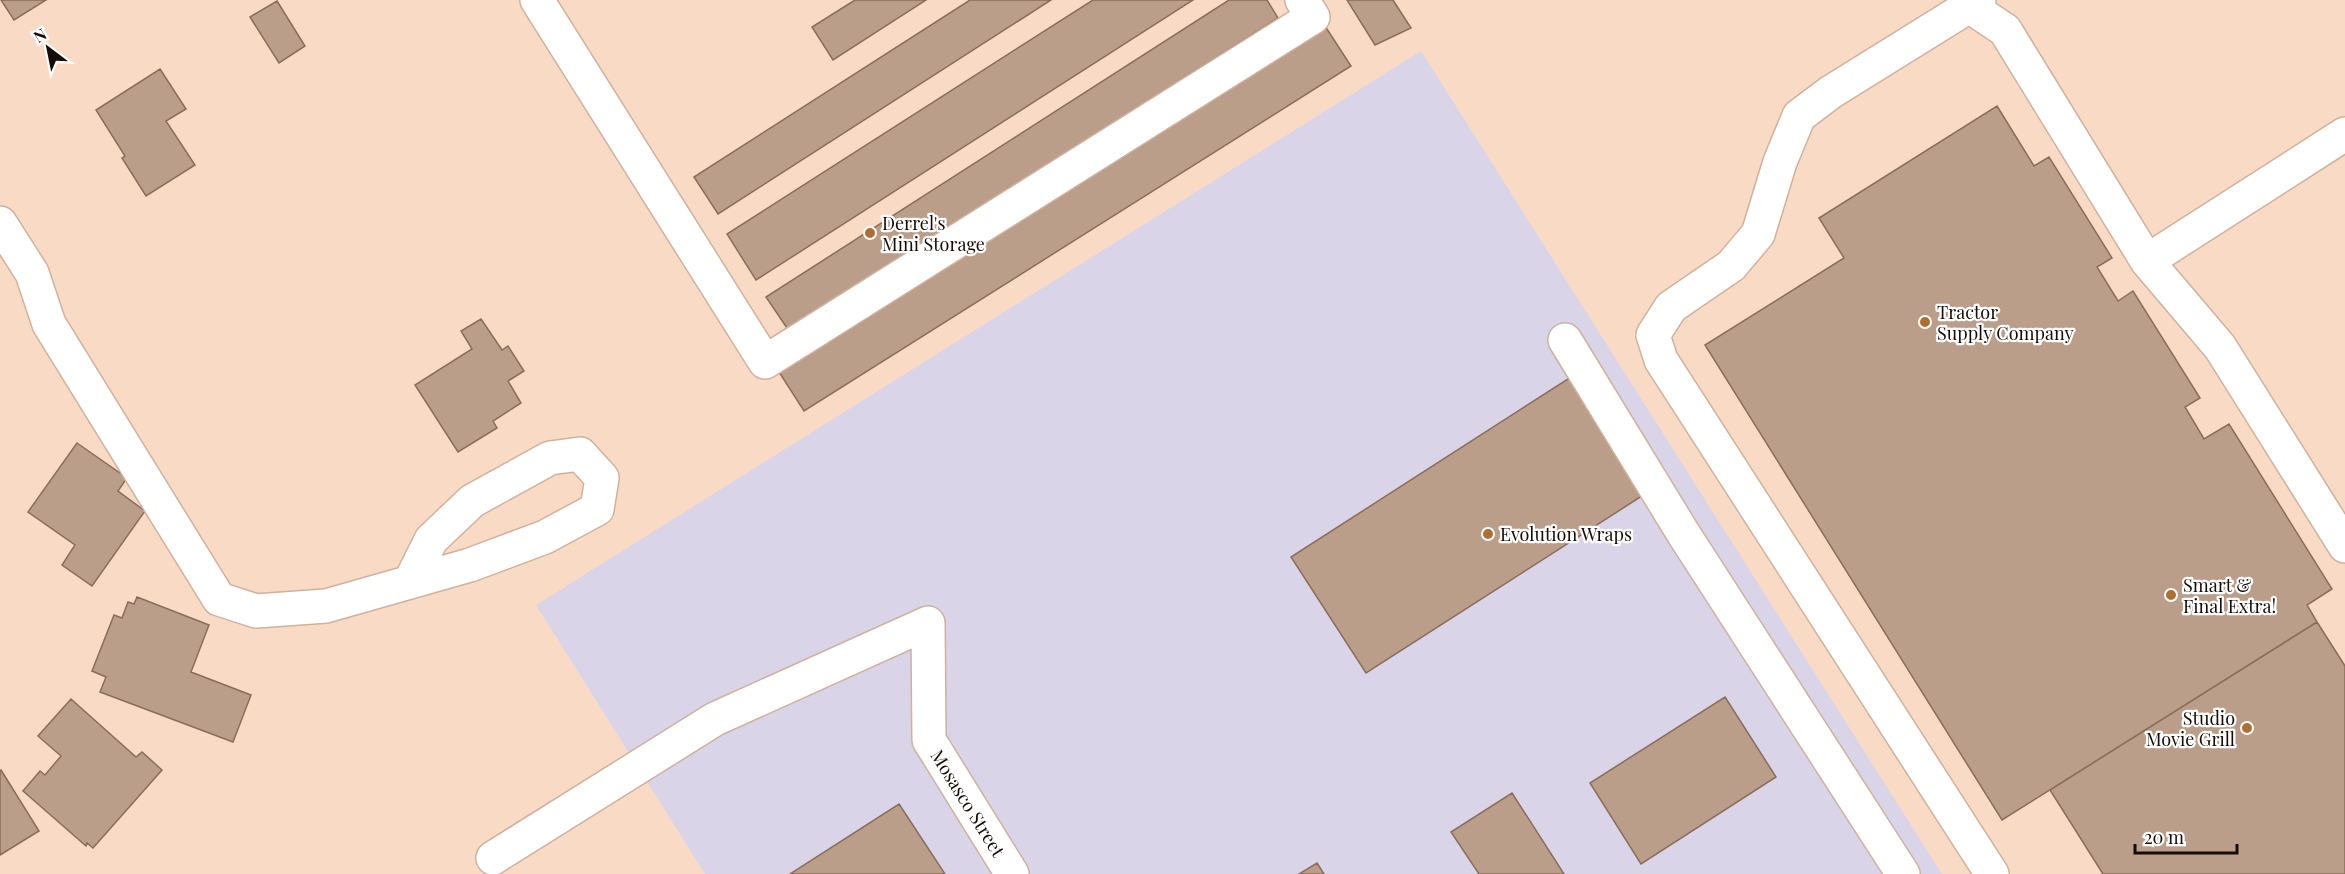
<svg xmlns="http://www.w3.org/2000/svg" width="2345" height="874" viewBox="0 0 2345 874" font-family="'Playfair Display',serif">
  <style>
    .industrial { fill: #dad4e9 }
    .building { fill: #bb9e8a; stroke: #896d5a; stroke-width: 1.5 }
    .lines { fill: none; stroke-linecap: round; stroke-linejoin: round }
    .minor-casing { stroke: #cfb19d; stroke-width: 36 }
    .minor { stroke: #fff; stroke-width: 33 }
    .poi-dot { fill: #ad6f34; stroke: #fff; stroke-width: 2 }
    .labels { text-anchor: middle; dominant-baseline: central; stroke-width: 4.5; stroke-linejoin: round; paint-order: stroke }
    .poi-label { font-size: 18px; fill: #160c05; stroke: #fff; text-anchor: start }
    .street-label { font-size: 18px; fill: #160c05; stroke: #fff }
  </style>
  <rect width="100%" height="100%" fill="#f9dbc5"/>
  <!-- industrial -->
  <path class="industrial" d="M1421 51 1942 874H705L536 605Z"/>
  <!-- building -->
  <path class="building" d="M1 0H46L14 20Z
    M855 0H926L833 60 812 27Z
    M970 0H1051L718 214 694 177Z
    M1093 0H1193L756 280 727 234Z
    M1229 0H1267L1278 18 789 331 766 297Z
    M1347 0H1393L1411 28 1375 45Z
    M277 1 305 46 279 63 250 17Z
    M1325 26 1351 66 804 411 779 372Z
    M160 69 186 109 166 121 195 165 146 196 122 158 125 156 96 110Z
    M1997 106 2034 166 2049 157 2112 258 2097 267 2118 301 2133 291 2200 398 2185 407 2204 439 2229 424 2332 589 2307 605 2317 622 2002 820 1705 345 1844 258 1819 218Z
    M481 319 502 350 508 346 524 371 508 381 521 403 493 421 497 428 458 452 415 385 472 349 461 331Z
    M1571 377 1645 494 1366 673 1291 557Z
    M77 443 127 478 118 491 145 511 92 586 62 565 75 545 28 512Z
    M137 597 209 625 191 672 251 695 233 742 100 692 106 677 92 671 114 615 122 618 128 602 134 604Z
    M2317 622 2345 666V874H2103L2050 790Z
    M1725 697 1776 777 1641 864 1590 783Z
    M71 699 136 757 142 752 162 770 93 848 87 843 86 846 23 791 40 771 45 775 61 756 38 736Z
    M1 770 39 831 0 855V771Z
    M1512 793 1564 874H1479L1451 832Z
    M899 804 945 874H790Z
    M1317 863 1324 874H1299Z"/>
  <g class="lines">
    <defs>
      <path id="minor" d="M537 0 765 362 1313 17 1302 0
        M1965 0 1969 6 2005 30 2147 261
        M1979 0 1831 92 1799 116 1780 162 1758 234 1731 266 1671 307 1653 335 1661 360 1992 874
        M2345 134 2147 261 2220 347 2345 546
        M0 223 32 273 49 324 219 599 256 611 326 606 470 565 545 537 597 509 602 478 580 454 550 458 472 501 431 540 410 582
        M1565 340 1683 533 1903 874
        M493 858 715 719 928 623 929 740 1012 874"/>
    </defs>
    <!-- minor casing -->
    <use href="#minor" class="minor-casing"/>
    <!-- minor -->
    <use href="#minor" class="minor"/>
  </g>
  <!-- markers -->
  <g class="poi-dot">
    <circle cx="870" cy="233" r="6"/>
    <circle cx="1925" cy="322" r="6"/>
    <circle cx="1488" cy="534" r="6"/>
    <circle cx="2171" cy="595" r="6"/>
    <circle cx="2247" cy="728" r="6"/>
  </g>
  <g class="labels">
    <!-- poi labels -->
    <g class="poi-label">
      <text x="882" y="223">Derrel's<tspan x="882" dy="21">Mini Storage</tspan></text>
      <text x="1937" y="312">Tractor<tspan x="1937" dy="21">Supply Company</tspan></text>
      <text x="1500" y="534">Evolution Wraps</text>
      <text x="2183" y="585">Smart &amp;<tspan x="2183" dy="21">Final Extra!</tspan></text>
      <text x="2235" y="718" text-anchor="end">Studio<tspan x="2235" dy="21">Movie Grill</tspan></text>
    </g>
    <!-- street labels -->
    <g class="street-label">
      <text transform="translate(968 803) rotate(58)">Mosasco Street</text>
    </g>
  </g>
  <!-- north arrow -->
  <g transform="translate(48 48) rotate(328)" stroke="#ffffff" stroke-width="4.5" paint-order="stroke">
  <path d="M0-4.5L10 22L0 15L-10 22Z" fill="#160c05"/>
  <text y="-9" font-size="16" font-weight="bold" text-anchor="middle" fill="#160c05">N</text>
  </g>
  <!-- scale -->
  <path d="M2135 844v9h102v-9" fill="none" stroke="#160c05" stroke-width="3"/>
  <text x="2144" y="844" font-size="18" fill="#160c05" stroke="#ffffff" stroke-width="4.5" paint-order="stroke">20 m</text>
</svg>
